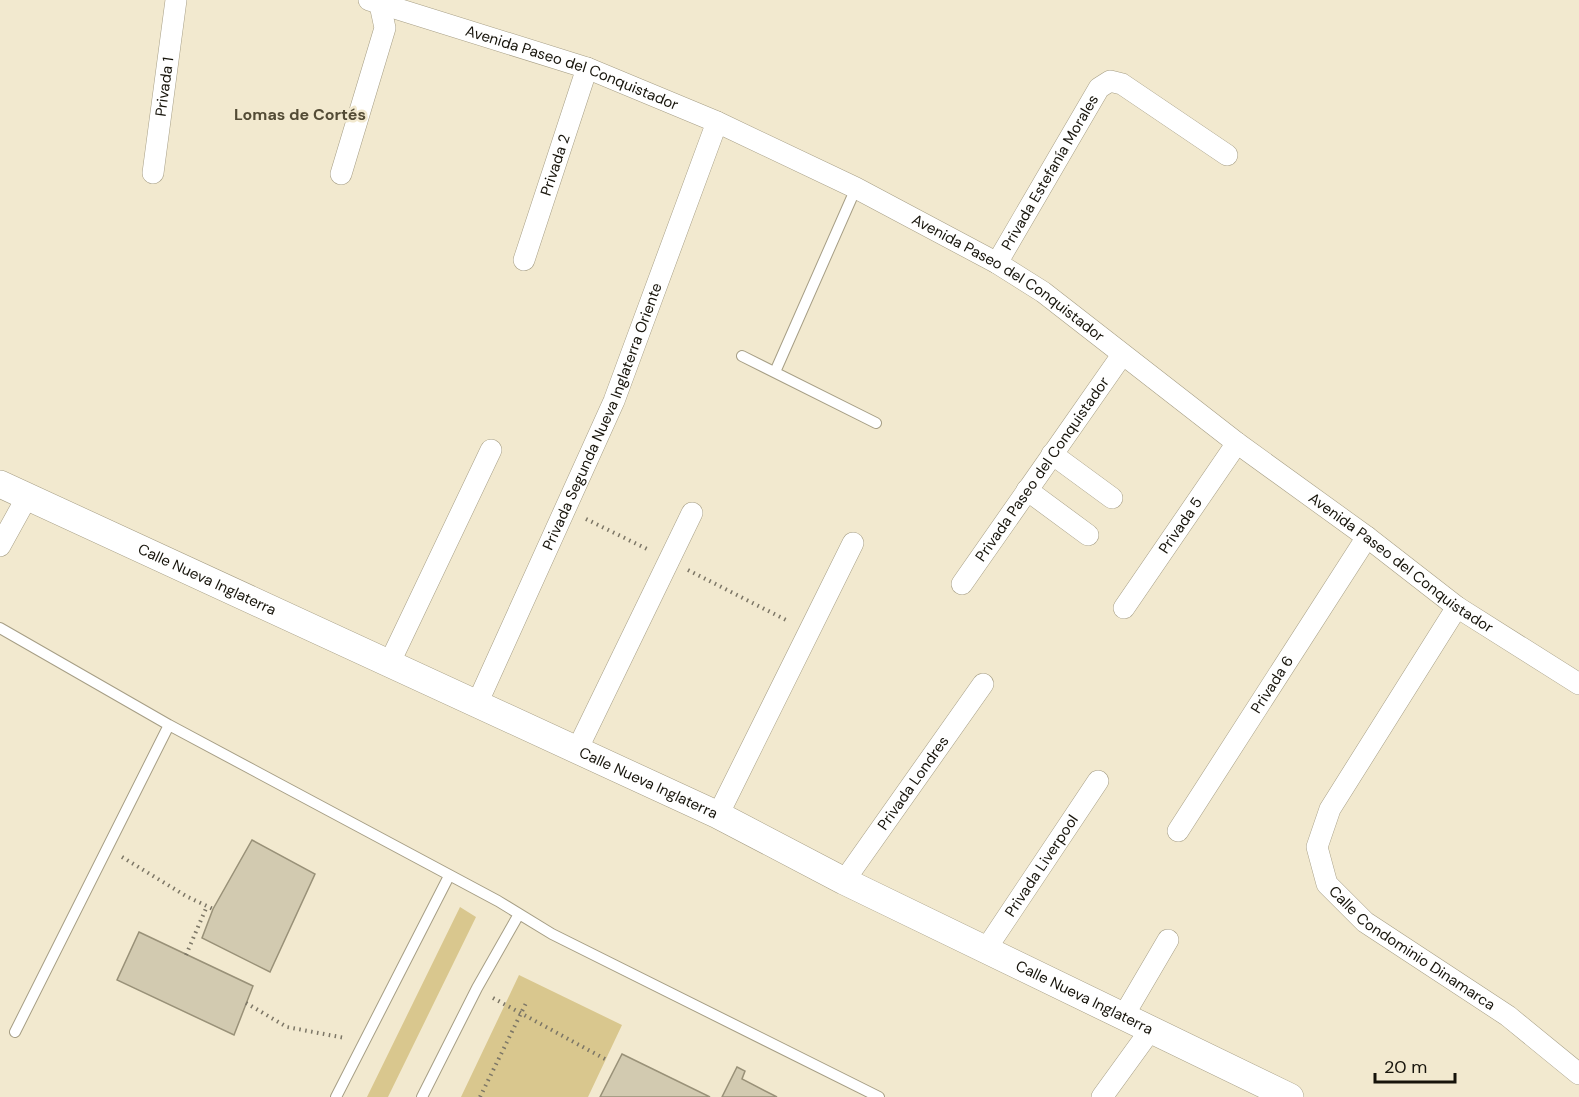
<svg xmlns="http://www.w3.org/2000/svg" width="1579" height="1097" viewBox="0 0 1579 1097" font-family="'DM Sans',sans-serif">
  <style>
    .green { fill: #d9c78e }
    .building { fill: #d2cab0; stroke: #999178; stroke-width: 1.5 }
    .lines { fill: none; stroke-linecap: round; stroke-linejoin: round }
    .service-casing { stroke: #a69e85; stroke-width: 12 }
    .minor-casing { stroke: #a69e85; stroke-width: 22 }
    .tertiary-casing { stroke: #a69e85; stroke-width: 28 }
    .path { stroke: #7c7666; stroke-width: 4; stroke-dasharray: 1.5 4.5; stroke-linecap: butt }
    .service { stroke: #fff; stroke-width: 10 }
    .minor { stroke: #fff; stroke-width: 21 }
    .tertiary { stroke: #fff; stroke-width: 27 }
    .labels { text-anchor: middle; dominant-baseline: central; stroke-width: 5; stroke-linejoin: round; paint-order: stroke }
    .street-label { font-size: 15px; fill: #17140b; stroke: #f2e9cf }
    .neighbourhood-label { font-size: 16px; font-weight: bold; fill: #534b35; stroke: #f2e9cf }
  </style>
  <rect width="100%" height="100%" fill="#f2e9cf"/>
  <!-- green -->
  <path class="green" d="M460 907 476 917 388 1097H367Z
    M519 975 622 1025 588 1097H461Z"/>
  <!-- building -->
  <path class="building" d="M252 840 315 874 270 972 202 938 213 909Z
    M139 932 253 986 234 1035 117 980Z
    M622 1054 710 1097H600Z
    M737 1067 745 1071 742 1079 777 1097H722Z"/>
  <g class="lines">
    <defs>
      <path id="service" d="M742 356 876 423
        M775 372 856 188
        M0 628 169 725 498 901 552 934 879 1097
        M15 1032 169 725
        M336 1097 449 876
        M422 1097 477 988 519 914"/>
      <g id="minor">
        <path id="s1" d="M369 0 587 68 717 122 856 188 997 263 1043 292 1237 443 1367 537 1457 607 1579 684"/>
        <path id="s2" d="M153 173 176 0"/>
        <path d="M341 174 385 28 379 0"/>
        <path id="s3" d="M524 260 587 68"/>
        <path id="s4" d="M997 263 1099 88 1110 81 1122 84 1227 155"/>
        <path d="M1052 454 1112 498"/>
        <path d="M1027 490 1088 535"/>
        <path d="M0 546 27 497"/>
        <path id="s5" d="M962 584 1122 355"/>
        <path id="s6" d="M1457 607 1330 809 1317 847 1327 884 1365 922 1508 1016 1579 1074"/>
        <path id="s7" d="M1124 608 1237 443"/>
        <path d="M389 664 491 450"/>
        <path id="s8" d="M476 706 614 401 717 122"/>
        <path d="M577 750 692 513"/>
        <path d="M718 815 853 543"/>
        <path id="s9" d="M1178 831 1367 537"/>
        <path id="s10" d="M844 881 983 684"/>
        <path id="s11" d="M986 949 1098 781"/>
        <path d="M1124 1015 1168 940"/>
        <path d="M1102 1097 1152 1028"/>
      </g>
      <g id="tertiary">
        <path id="s12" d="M0 484 718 815 844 881 1290 1097"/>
      </g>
    </defs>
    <!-- service casing -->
    <use href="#service" class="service-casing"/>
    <!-- minor casing -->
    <use href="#minor" class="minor-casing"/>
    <!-- tertiary casing -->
    <use href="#tertiary" class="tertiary-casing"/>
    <!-- path -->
    <path class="path" d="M586 519 649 550
      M688 570 788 621
      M122 857 186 896 213 909
      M186 955 207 906
      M493 998 605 1059
      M246 1003 287 1027 345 1038
      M480 1097 527 1001"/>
    <!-- service -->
    <use href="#service" class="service"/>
    <!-- minor -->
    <use href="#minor" class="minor"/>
    <!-- tertiary -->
    <use href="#tertiary" class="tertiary"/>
  </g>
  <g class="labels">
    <!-- street labels -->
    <g class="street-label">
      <text stroke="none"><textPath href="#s1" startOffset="214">Avenida Paseo del Conquistador</textPath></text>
      <text stroke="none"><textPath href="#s2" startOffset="87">Privada 1</textPath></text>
      <text stroke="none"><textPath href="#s3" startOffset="100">Privada 2</textPath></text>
      <text stroke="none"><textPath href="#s4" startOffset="105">Privada Estefanía Morales</textPath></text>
      <text stroke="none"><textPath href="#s1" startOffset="700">Avenida Paseo del Conquistador</textPath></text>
      <text stroke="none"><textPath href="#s8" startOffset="316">Privada Segunda Nueva Inglaterra Oriente</textPath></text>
      <text stroke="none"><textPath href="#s5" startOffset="140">Privada Paseo del Conquistador</textPath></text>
      <text stroke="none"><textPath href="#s7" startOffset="100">Privada 5</textPath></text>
      <text stroke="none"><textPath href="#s1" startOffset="1186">Avenida Paseo del Conquistador</textPath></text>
      <text stroke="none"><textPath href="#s12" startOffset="228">Calle Nueva Inglaterra</textPath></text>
      <text stroke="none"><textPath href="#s9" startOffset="174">Privada 6</textPath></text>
      <text stroke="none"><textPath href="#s12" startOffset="714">Calle Nueva Inglaterra</textPath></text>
      <text stroke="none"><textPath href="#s10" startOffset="120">Privada Londres</textPath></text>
      <text stroke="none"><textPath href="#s11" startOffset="100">Privada Liverpool</textPath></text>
      <text stroke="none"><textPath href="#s6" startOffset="424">Calle Condominio Dinamarca</textPath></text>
      <text stroke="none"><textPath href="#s12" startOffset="1200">Calle Nueva Inglaterra</textPath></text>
    </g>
    <!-- neighbourhood labels -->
    <g class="neighbourhood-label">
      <text x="300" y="114">Lomas de Cortés</text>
    </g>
  </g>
  <!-- scale -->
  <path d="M1375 1073v9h80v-9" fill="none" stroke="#17140b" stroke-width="3"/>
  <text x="1384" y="1073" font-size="18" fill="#17140b" stroke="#f2e9cf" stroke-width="4.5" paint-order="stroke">20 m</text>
</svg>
